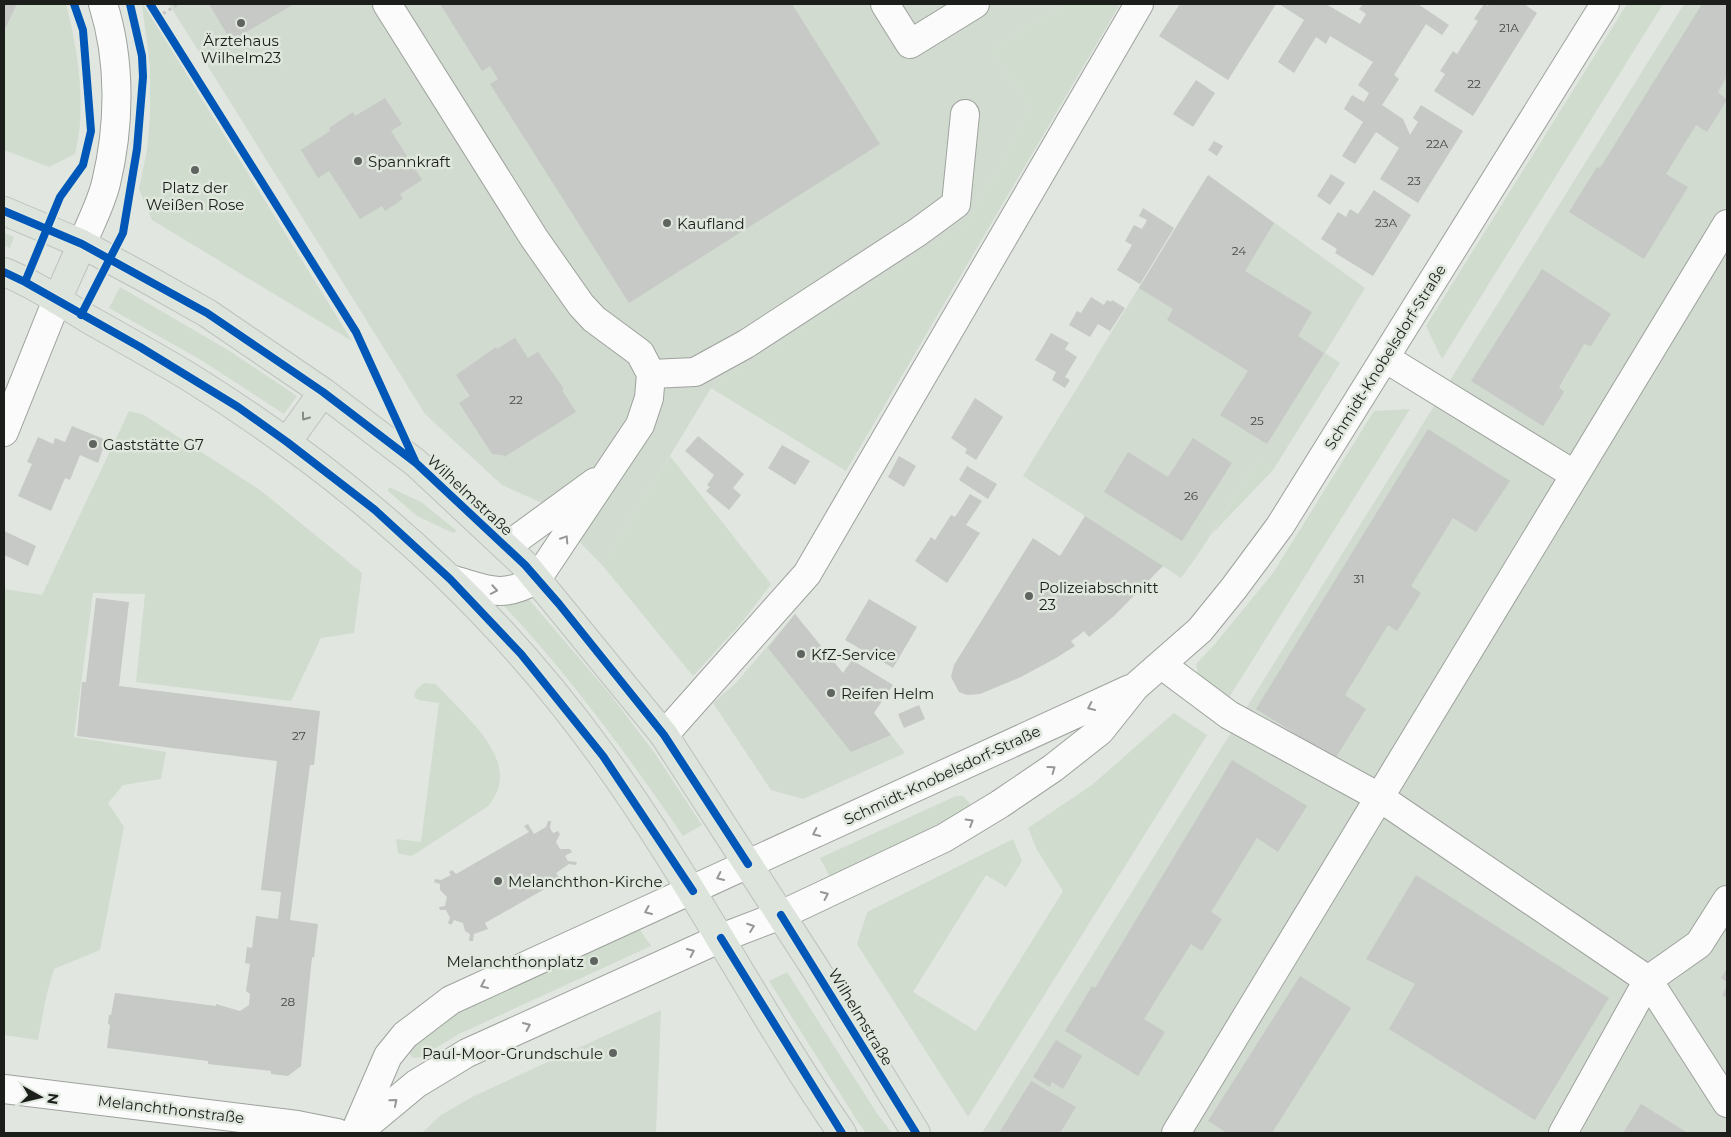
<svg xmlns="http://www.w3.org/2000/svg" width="1731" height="1137" viewBox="0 0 1731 1137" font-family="Montserrat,sans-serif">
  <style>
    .built { fill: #d1dbd0 }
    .green { fill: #d0dcce }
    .building { fill: #c6c9c5 }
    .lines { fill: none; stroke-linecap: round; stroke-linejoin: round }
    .minor-casing { stroke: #9ea29d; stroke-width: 30 }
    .major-casing { stroke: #bec1be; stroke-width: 30 }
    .path { stroke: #c3c5c3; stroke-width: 3; stroke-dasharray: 2.5 4; stroke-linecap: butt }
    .minor { stroke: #fafbfa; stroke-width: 28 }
    .major { stroke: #dde4dc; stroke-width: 28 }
    .cycleway-casing { stroke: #e0e8de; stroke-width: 11 }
    .cycleway { stroke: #0057b8; stroke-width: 8 }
    .oneway { stroke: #868b85 }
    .oneway2 { stroke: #969896 }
    .poi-dot { fill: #606460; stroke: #e0e8de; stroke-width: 2 }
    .labels { text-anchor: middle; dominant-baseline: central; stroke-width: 5; stroke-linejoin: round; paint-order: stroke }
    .number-label { font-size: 12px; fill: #464946 }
    .poi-label { font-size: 15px; fill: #1b1e1b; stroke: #e0e8de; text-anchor: start }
    .street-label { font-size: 15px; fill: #1b1e1b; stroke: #e0e8de }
  </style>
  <rect width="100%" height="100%" fill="#e1e6e0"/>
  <!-- built -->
  <path class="built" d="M169 4H1065L991 50 1032 108 969 221 711 388 603 566 542 503 502 485 425 414Z
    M1684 4H1727V1133H982Z
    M1208 175 1365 288 1325 353 1340 363 1273 470 1258 461 1197 556 1181 578 1023 476Z
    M795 614 905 753 803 799 771 790 713 703 736 683Z
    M661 1010 656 1133H422L441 1115 474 1096Z"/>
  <!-- green -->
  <path class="green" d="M17 4H66C78 51 87 106 75 154L49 167 4 150V31Z
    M142 4H143L352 341 152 220 139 189 147 150 150 117V66Z
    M1065 4H1120L846 471 711 388 969 221 1032 108 991 50Z
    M1627 4H1663L1442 359 1426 326Z
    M4 233 14 237 10 248 4 245Z
    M120 287 228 350 297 396 284 414 201 360 109 308Z
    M1410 409 1228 699 1199 680 1196 664 1215 644 1273 573 1374 411Z
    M129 411 144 415 260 490 362 573 354 633 321 638 291 701 136 682 145 594 93 593 74 737 166 752 161 779 123 785 108 803 124 827 100 950 54 969 46 997 38 1040 4 1035V589L42 595Z
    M670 456 771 584 743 621 693 676 603 566Z
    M1258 461 1273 470 1211 535Z
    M389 487 421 502 457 531 453 533 417 516 388 491Z
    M525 595 610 694 656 755 702 825 683 836C628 756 571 677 504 606Z
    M424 683 436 684C464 716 527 763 487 807L415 854 410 856 398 853 396 839 421 842 439 703 418 700 414 696 416 690Z
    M1174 713 1207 735 968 1117 857 944 867 912 1013 839 1022 861 1006 887 986 875 913 992 976 1031 1063 891 1037 850 1028 828 1092 785Z
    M956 796H963L970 803 966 813 831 879 820 858Z
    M638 927 651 946 459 1034 421 1057 413 1058 409 1053C421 1018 598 945 638 927Z
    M787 972 876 1112 892 1133H866L858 1122 769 981Z"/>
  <!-- building -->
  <path class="building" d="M4 4H17L4 31Z
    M209 4H294L231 41Z
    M440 4H792L880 144 629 303 490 84 498 79 490 66 482 71Z
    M1180 4H1276L1228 80 1159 36Z
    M1279 4H1326L1360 24 1366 14 1359 9 1363 4H1418L1449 25 1442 35 1426 24 1394 75 1399 79 1382 105 1403 119 1410 135 1418 122 1413 118 1421 105 1463 131 1418 203 1380 179 1399 148 1376 132 1355 164 1342 156 1363 122 1344 109 1352 95 1364 102 1369 93 1358 85 1373 62 1330 36 1326 44 1316 37 1294 73 1278 62 1304 20Z
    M1484 4 1488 6 1489 4H1524L1537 13 1473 116 1434 91 1445 74 1440 71 1453 51 1457 54 1478 21 1474 19Z
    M1702 4H1727V76L1718 92 1727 100 1707 132 1696 125 1666 174 1688 187 1644 259 1569 212 1597 167 1600 168Z
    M1196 80 1215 93 1193 127 1173 114Z
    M385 98 402 124 391 131 422 180 400 194 403 199 385 211 382 206 360 219 329 171 318 178 301 150 330 131 329 128 353 112 355 116Z
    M1214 141 1223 146 1217 156 1208 150Z
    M1331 174 1345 183 1330 205 1317 196Z
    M1208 175 1274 223 1245 271 1312 312 1298 336 1324 353 1267 444 1220 415 1248 371 1167 320 1173 309 1139 288Z
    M1374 190 1411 215 1373 276 1335 253 1337 249 1321 239 1338 212 1346 217 1350 209 1358 214Z
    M1143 208 1174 228 1140 284 1117 270 1132 245 1125 241 1134 225 1142 229 1147 220 1139 216Z
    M1542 269 1611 314 1591 346 1584 344 1559 387 1564 392 1543 426 1471 381Z
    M1091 297 1104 305 1107 300 1111 302 1112 300 1125 308 1110 331 1098 324 1090 337 1069 325 1077 311 1081 313Z
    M1051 333 1069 343 1065 349 1077 357 1065 377 1070 380 1065 388 1052 380 1056 372 1035 360Z
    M515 338 528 358 538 352 564 389 562 390 576 412 504 457 503 455 492 454 459 403 470 396 456 375 496 347 497 349Z
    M975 398 1003 417 976 460 965 453 967 449 951 438Z
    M72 426 106 440 98 463 80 455 70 480 65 478 51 511 18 496 32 464 27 462 38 437 53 444 55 438 65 442Z
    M1428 429 1510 481 1476 532 1453 518 1411 586 1421 593 1397 631 1388 625 1345 695 1366 709 1335 759 1256 709Z
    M698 436 744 474 733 488 741 495 729 510 706 491 710 487 707 485 714 475 685 451Z
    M1193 438 1232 463 1182 541 1104 492 1128 452 1168 477Z
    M782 445 810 461 795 485 768 468Z
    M899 456 916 466 904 487 888 477Z
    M967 466 997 484 988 499 959 480Z
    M970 494 982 501 966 525 980 533 947 583 915 561 931 537 935 540 951 515 955 517Z
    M1085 516 1163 566 1114 616 1089 637 1084 631 1078 636 1071 641 1075 646 1056 658 1021 677 980 694 967 695 959 692 951 677 954 665 1033 538 1060 556Z
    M4 531 36 546 28 566 4 555Z
    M96 598 129 602 119 686 320 711 314 765H310L290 920 318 924 314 958 312 957 301 1066 288 1076 271 1074V1071L208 1064V1061L107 1048 110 1025 108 1024 109 1015H111L115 993 216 1006V1004L240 1011 249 1005 250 994 246 991 250 964 245 963 247 947 252 948 256 916 278 919 281 892 261 890 277 761 77 736 82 682H86Z
    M869 599 917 627 893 668 845 640Z
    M795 614 843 673 852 660 893 685 874 713 891 735 851 752 768 648Z
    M919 705 925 719 904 728 898 714Z
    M1232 760 1307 806 1278 852 1257 838 1241 864 1211 912 1222 919 1202 951 1191 944 1144 1019 1165 1032 1138 1076 1065 1031 1092 986 1095 988Z
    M548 821H551L550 828 553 833 558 831 560 834 556 842 560 849H570L572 852 565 856 568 861 577 862 576 865 569 864 556 873 563 883 560 885 557 882 485 923 488 929 474 934 473 941H469L470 934 465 931 463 923 454 920 451 925 448 923 450 918 446 910H440L439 907 445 906 447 897 440 890V884L434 882 435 879 441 880 451 875 449 872 452 870 456 874 529 832 524 826 528 824 534 834 546 827Z
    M1416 875 1609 998 1535 1120 1389 1029 1415 984 1366 959Z
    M1727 968V982L1721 978Z
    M1300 976 1351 1008 1272 1133H1227L1208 1121Z
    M1727 986V998L1722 995Z
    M1056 1040 1082 1056 1063 1089 1052 1082 1050 1087 1033 1077Z
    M1031 1081 1076 1107 1060 1133H999Z
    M1641 1104 1688 1133H1623Z"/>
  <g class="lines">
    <defs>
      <path id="minor" d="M387 4 534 238 581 305 594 319 640 353 651 374 649 398 640 425 537 579C501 600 487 589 450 579
        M885 4 910 44 975 4
        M82 244C90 224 101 204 106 183 120 125 121 61 103 4
        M1385 358 1575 475
        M651 374 695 372 746 344 918 232 956 204 965 114
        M4 432 57 300
        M506 547 595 482
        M1162 665 1229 715 1379 797 1648 980 1727 1103
        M664 735 807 574 1139 4
        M4 1089 297 1125 337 1133
        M355 1132 388 1056 405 1035 451 1000 1130 689
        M357 1133 416 1084 467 1053 721 938 781 915 944 838 1000 804 1053 768 1100 731 1135 687 1200 630 1234 588 1280 526 1605 4
        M1176 1133 1727 224
        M1563 1133 1648 980 1699 944 1727 900"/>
      <path id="major" d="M4 211 82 244 145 278 207 313 323 392 416 463 525 565 664 735 815 968 916 1133
        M4 272C34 284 62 303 90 320 124 339 158 358 191 378 350 477 491 602 601 754 689 875 757 1010 842 1133
        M57 300 82 244
        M287 442 323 392"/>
    </defs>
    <!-- minor casing -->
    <use href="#minor" class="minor-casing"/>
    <!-- major casing -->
    <use href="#major" class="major-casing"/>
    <!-- path -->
    <path class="path" d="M158 17 178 4"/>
    <!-- minor -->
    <use href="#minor" class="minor"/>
    <!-- major -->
    <use href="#major" class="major"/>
    <defs>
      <path id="cycleway" d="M150 4 356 332 415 461
        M4 211 82 244 207 313 323 392 416 463 525 565 559 604 664 735 748 864
        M4 272 25 282 140 347 238 407 287 442 375 510 450 579 521 654 603 756 693 891
        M25 282 60 197 83 165 91 131 83 30 74 4
        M81 315 123 233 137 149 143 77 142 56 130 4
        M781 915 916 1133
        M721 938 842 1133"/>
    </defs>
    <!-- cycleway casing -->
    <use href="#cycleway" class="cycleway-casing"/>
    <!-- cycleway -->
    <use href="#cycleway" class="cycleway"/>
  </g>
  <!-- one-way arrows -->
  <defs><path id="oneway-chevron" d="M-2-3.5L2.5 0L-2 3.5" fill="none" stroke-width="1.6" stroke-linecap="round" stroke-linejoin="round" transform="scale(1.25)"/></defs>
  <use class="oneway" href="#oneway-chevron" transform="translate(305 417) rotate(126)"/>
  <g class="oneway2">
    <use href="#oneway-chevron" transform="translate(565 539) rotate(-57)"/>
    <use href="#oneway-chevron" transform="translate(494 590) rotate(10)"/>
    <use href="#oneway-chevron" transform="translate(1091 707) rotate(155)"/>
    <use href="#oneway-chevron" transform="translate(1052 769) rotate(-36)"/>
    <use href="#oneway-chevron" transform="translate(970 822) rotate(-31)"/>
    <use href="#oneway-chevron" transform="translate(816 833) rotate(155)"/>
    <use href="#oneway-chevron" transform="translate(720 877) rotate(155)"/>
    <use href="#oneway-chevron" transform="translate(825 895) rotate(-25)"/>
    <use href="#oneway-chevron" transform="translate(648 911) rotate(156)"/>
    <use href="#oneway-chevron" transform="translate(751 927) rotate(-20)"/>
    <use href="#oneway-chevron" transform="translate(691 952) rotate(-25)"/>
    <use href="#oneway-chevron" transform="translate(484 985) rotate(156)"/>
    <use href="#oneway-chevron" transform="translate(527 1026) rotate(-24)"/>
    <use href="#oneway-chevron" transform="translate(394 1102) rotate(-40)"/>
  </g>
  <!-- markers -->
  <g class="poi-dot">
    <circle cx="241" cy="23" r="5"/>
    <circle cx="358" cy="161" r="5"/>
    <circle cx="195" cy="170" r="5"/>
    <circle cx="667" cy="223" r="5"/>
    <circle cx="93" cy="444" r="5"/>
    <circle cx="1029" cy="596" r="5"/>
    <circle cx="801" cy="654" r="5"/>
    <circle cx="831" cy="693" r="5"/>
    <circle cx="498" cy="881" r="5"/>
    <circle cx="594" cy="961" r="5"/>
    <circle cx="613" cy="1053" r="5"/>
  </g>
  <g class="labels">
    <!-- number labels -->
    <g class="number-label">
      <text x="1509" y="27">21A</text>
      <text x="1474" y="83">22</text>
      <text x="1437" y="143">22A</text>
      <text x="1414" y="180">23</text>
      <text x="1386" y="222">23A</text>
      <text x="1239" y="250">24</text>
      <text x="516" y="399">22</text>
      <text x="1257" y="420">25</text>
      <text x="1191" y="495">26</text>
      <text x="1359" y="578">31</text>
      <text x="299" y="735">27</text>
      <text x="288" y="1001">28</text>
    </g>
    <!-- poi labels -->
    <g class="poi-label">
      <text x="241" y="40" text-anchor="middle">Ärztehaus<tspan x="241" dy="17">Wilhelm23</tspan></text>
      <text x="368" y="161">Spannkraft</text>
      <text x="195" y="187" text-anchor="middle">Platz der<tspan x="195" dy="17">Weißen Rose</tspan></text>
      <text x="677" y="223">Kaufland</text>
      <text x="103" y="444">Gaststätte G7</text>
      <text x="1039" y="587">Polizeiabschnitt<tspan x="1039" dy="17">23</tspan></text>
      <text x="811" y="654">KfZ-Service</text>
      <text x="841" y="693">Reifen Helm</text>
      <text x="508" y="881">Melanchthon-Kirche</text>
      <text x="584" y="961" text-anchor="end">Melanchthonplatz</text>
      <text x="603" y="1053" text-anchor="end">Paul-Moor-Grundschule</text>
    </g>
    <!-- street labels -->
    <g class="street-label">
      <text transform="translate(1385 357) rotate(-58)">Schmidt-Knobelsdorf-Straße</text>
      <text transform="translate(470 495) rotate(43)">Wilhelmstraße</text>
      <text transform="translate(942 775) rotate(-25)">Schmidt-Knobelsdorf-Straße</text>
      <text transform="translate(861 1017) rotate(59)">Wilhelmstraße</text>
      <text transform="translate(171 1109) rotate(7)">Melanchthonstraße</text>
    </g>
  </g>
  <!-- border -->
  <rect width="1731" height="1137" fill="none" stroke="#1b1e1b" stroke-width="10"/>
  <!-- north arrow -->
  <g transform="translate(40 1097) rotate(98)" stroke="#e0e8de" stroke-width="4" paint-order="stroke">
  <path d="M0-4L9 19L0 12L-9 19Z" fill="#1b1e1b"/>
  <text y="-8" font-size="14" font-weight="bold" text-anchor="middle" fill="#1b1e1b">N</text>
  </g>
</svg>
